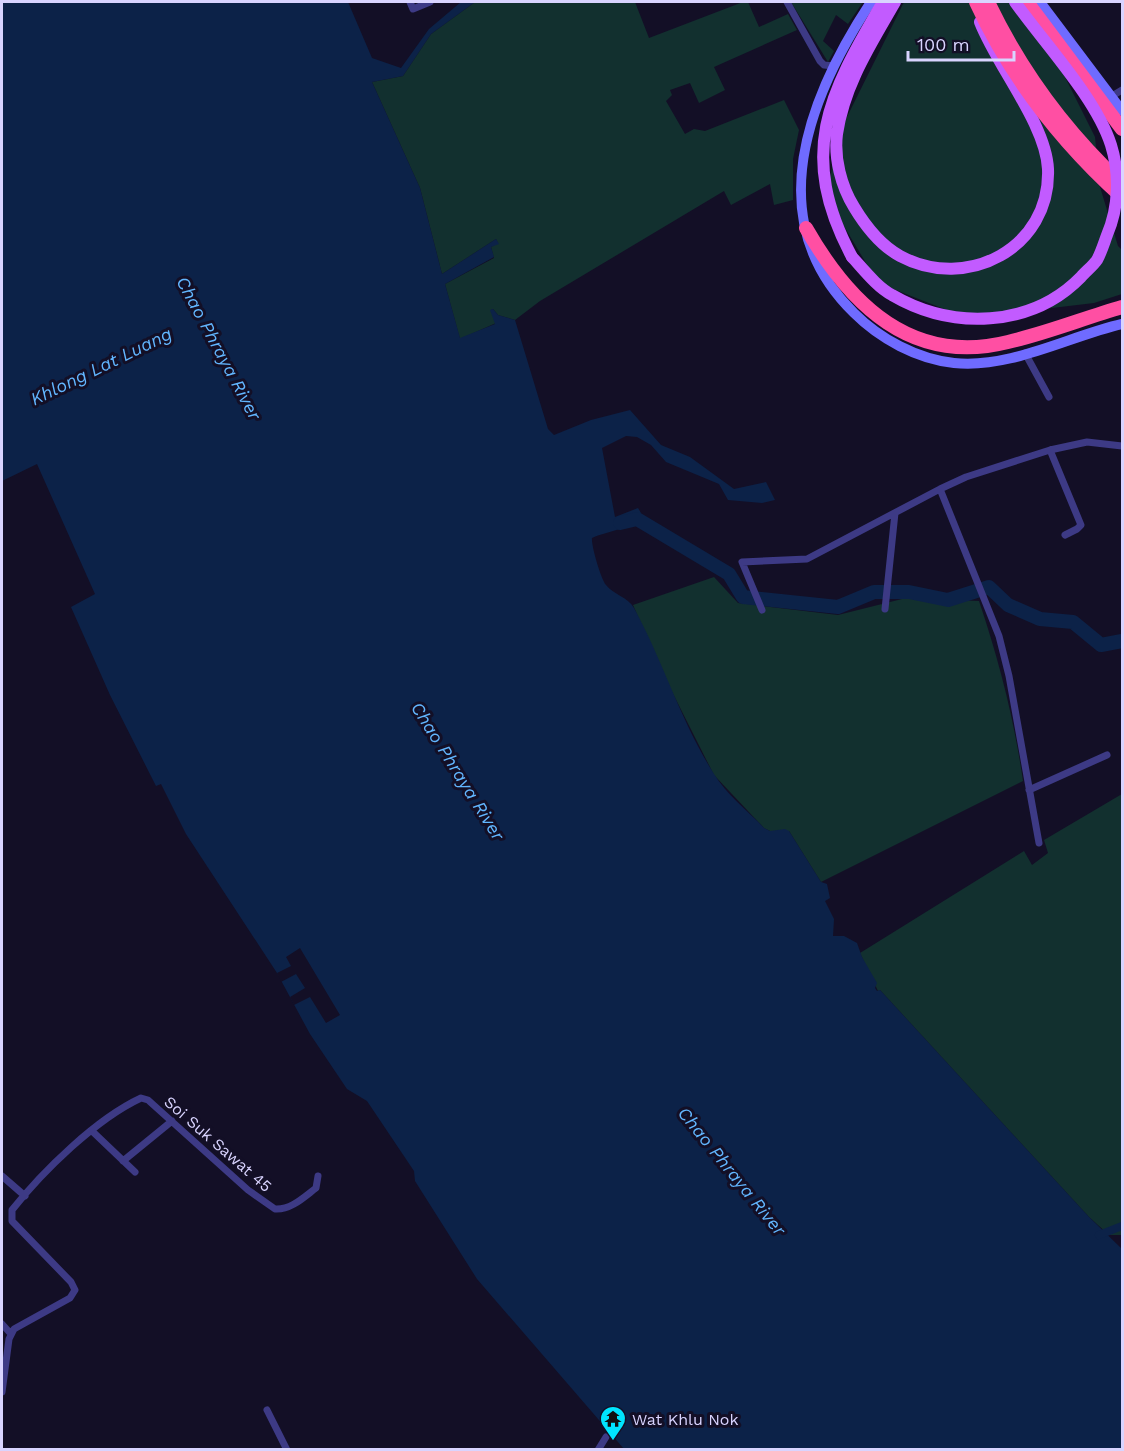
<svg xmlns="http://www.w3.org/2000/svg" width="1124" height="1451" viewBox="0 0 1124 1451" font-family="'Work Sans',sans-serif">
  <style>
    .green { fill: #12302f }
    .water { fill: #0c2248 }
    .pier { fill: #130f26 }
    .lines { fill: none; stroke-linecap: round; stroke-linejoin: round }
    .canal { stroke: #0c2248; stroke-width: 8 }
    .river { stroke: #0c2248; stroke-width: 14 }
    .street { stroke: #3d3a85; stroke-width: 7 }
    .secondary { stroke: #6f6bff; stroke-width: 10 }
    .primary { stroke: #c25bff; stroke-width: 12 }
    .highway { stroke: #ff4fa3; stroke-width: 14 }
    .primary-bridge { stroke: #c25bff; stroke-width: 12 }
    .labels { text-anchor: middle; dominant-baseline: central; stroke-width: 6; stroke-linejoin: round; paint-order: stroke }
    .street-label { font-size: 16px; fill: #d9d4ff; stroke: #130f26 }
    .poi-label { font-size: 16px; fill: #d9d4ff; stroke: #130f26; text-anchor: start }
    .water-label { font-size: 18px; font-style: italic; fill: #62b6ff; stroke: #130f26 }
  </style>
  <rect width="100%" height="100%" fill="#130f26"/>
  <!-- green -->
  <path class="green" d="M475 2H635L649 38 743 2H748L759 27 788 14 797 30 714 67 725 90 699 103 690 83 670 90 672 95 666 101 685 134 694 129 705 131 784 100 799 130 793 159V200L774 205 770 184 731 205 724 191 540 301 515 320 498 315 493 309 491 310 496 323 460 339 445 284 494 258 491 247 498 243 496 239 442 274 420 188 372 82 403 76 431 34Z
    M791 2H863L848 24 836 15 823 41 834 51 828 62Z
    M904 2H1010L1063 73 1095 137 1100 187 1118 246 1122 250V294L1094 303 967 318 878 283 827 198 837 137Z
    M714 577 738 603 838 615 906 598 979 601C999 660 1014 719 1023 781L821 882 789 831H770L764 828 714 775 664 676 633 605Z
    M1122 794V1235H1109L1089 1217 880 990 878 991 860 953 1024 851 1032 865 1048 853 1044 840Z"/>
  <!-- water -->
  <path class="water" d="M2 2H348L372 58 401 68 429 29 461 2H475L431 34 403 76 372 82 420 188 442 274 496 239 499 244 491 247 494 257 445 284 460 338 495 324 490 310 493 309 498 315 515 320 548 429 554 435 591 420 630 410 661 445 690 457 734 489 766 482 775 500 762 503 728 500 719 484 666 462 651 445 637 437 626 436 602 448 615 517 638 508 641 513C629 531 610 530 592 538 591 545 601 579 606 585 614 595 628 597 634 608 663 661 681 722 714 774 726 794 748 811 764 828L770 831 785 829 789 831 821 882 827 884 830 898 825 901 834 919 833 936H844L857 943 862 957 877 983 875 988 877 991 880 990 1089 1217 1122 1249V1449H624L477 1279 415 1181 414 1171 367 1101 347 1089 310 1034 277 973 186 834 161 784 156 786 110 695 71 607 95 594 37 464 2 481Z"/>
  <!-- pier -->
  <path class="pier" d="M300 948 340 1015 326 1023 310 997 294 1005 290 997 305 988 296 974 281 982 277 973 291 966 286 957Z"/>
  <g class="lines">
    <!-- canal -->
    <path class="canal" d="M1099 1235 1122 1226"/>
    <!-- river -->
    <path class="river" d="M620 523 637 519 729 574 743 597 838 607 874 592H909L948 600 989 587 1008 605 1040 619 1073 622 1101 645 1122 641"/>
    <!-- street -->
    <path class="street" d="M410 2 413 9 430 2
      M787 2 820 61 824 65 834 66
      M1112 96 1122 90
      M1025 353 1049 397
      M1050 450 1081 525 1077 529 1065 535
      M940 489 999 636 1009 676 1039 843
      M885 609 895 513
      M762 610 742 562 807 559 940 489 966 477 1050 450 1087 442 1122 446
      M1029 790 1107 755
      M92 1131 135 1172
      M123 1161 172 1121
      M2 1176 25 1196
      M2 1324 11 1334
      M2 1392 9 1339 14 1329 70 1298 75 1290 71 1282 12 1221V1210C43 1171 96 1119 141 1098L148 1100 248 1190 275 1209C291 1210 304 1197 316 1188L318 1176
      M267 1410 287 1450
      M598 1450 606 1437"/>
    <!-- secondary -->
    <path class="secondary" d="M871 2C809 96 759 220 854 313 880 339 917 359 954 363 1011 369 1069 336 1122 324
      M1040 2 1122 111"/>
    <!-- primary -->
    <path class="primary" d="M895 2C871 44 844 85 837 134 834 158 841 186 854 207 866 227 880 245 900 256 967 292 1051 248 1048 169 1046 124 997 66 980 22
      M852 257C797 154 828 95 883 2"/>
    <!-- highway -->
    <path class="highway" d="M976 2C1011 78 1060 141 1122 197
      M988 2C1021 71 1066 132 1122 184
      M1027 2 1122 129
      M806 228C850 305 912 366 1008 342 1047 333 1084 318 1122 307"/>
    <!-- primary-bridge -->
    <path class="primary-bridge" d="M852 257C864 270 877 287 892 295 952 330 1031 328 1081 277 1086 271 1093 266 1097 260 1101 253 1104 243 1107 235 1119 207 1120 174 1111 145 1096 98 1044 43 1015 2"/>
  </g>
  <!-- icons -->
  <defs>
    <symbol id="temple-pin" viewBox="-11 -11 22 30"><path d="M0 17L-7.5 6A9.5 9.5 0 1 1 7.5 6Z" fill="#00e5ff" stroke="#130f26"/><path d="M0-6L5-2H3V0L6.5 2.5H4V6H1.5V3h-3V6H-4V2.5H-6.5L-3 0V-2H-5Z" fill="#111"/></symbol>
  </defs>
  <g fill-rule="evenodd">
    <use href="#temple-pin" x="598" y="1404" width="30" height="40"/>
  </g>
  <g class="labels">
    <!-- street labels -->
    <g class="street-label">
      <text transform="translate(218 1144) rotate(41)">Soi Suk Sawat 45</text>
    </g>
    <!-- poi labels -->
    <g class="poi-label">
      <text x="632" y="1419">Wat Khlu Nok</text>
    </g>
    <!-- water labels -->
    <g class="water-label">
      <text transform="translate(219 348) rotate(62)">Chao Phraya River</text>
      <text transform="translate(101 366) rotate(-26)">Khlong Lat Luang</text>
      <text transform="translate(458 771) rotate(58)">Chao Phraya River</text>
      <text transform="translate(732 1171) rotate(51)">Chao Phraya River</text>
    </g>
  </g>
  <!-- border -->
  <rect width="1124" height="1451" fill="none" stroke="#d9d4ff" stroke-width="6"/>
  <!-- scale -->
  <path d="M908 51v9h106v-9" fill="none" stroke="#d9d4ff" stroke-width="3"/>
  <text x="917" y="51" font-size="18" fill="#d9d4ff" stroke="#130f26" stroke-width="4.5" paint-order="stroke">100 m</text>
</svg>
